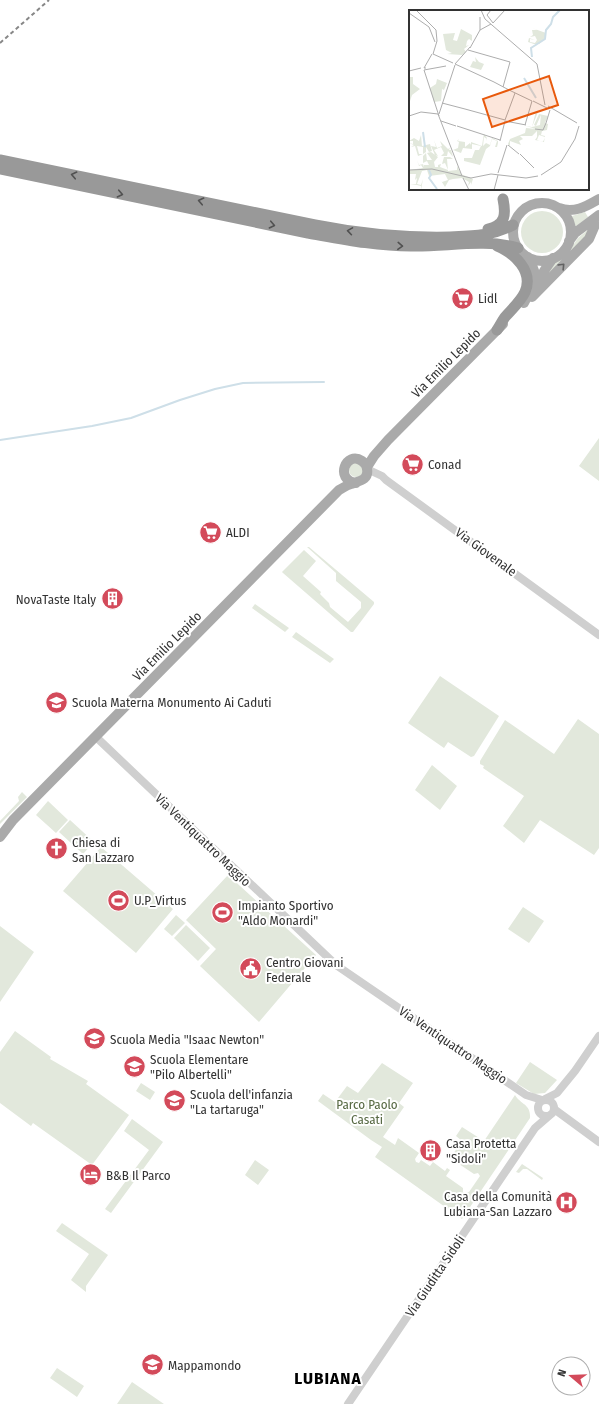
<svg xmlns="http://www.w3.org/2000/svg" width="599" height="1404" viewBox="0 0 599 1404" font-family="'Fira Sans Condensed',sans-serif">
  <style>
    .green { fill: #e2e8dc }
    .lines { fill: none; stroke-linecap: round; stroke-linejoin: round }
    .stream { stroke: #cedfe8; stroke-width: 2 }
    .minor { stroke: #cfcfcf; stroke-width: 8 }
    .major { stroke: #aaa; stroke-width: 10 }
    .highway { stroke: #999; stroke-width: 11 }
    .rail { stroke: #878787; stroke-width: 2; stroke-dasharray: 4 3; stroke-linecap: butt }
    .oneway { stroke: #515151 }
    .oneway2 { stroke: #626262 }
    .labels { text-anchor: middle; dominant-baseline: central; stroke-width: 4; stroke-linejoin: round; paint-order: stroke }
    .poi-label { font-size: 13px; fill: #323232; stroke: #fff; text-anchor: start }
    .street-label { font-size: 13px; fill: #323232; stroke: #fff }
    .park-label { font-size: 13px; fill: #576943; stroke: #fff }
    .district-label { font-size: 17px; font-weight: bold; letter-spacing: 1px; fill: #000; stroke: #fff }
    .inset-river { fill: none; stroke: #cedfe8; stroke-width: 2 }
    .inset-road { fill: none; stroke: #adadad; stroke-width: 1 }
    .view { fill: #e8590c; fill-opacity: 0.15; stroke: #e8590c; stroke-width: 2 }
    .inset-edge { fill: none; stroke: #323232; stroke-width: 2 }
  </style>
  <rect width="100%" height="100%" fill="#fff"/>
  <!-- green -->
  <path class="green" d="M521 232a21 21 0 1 1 42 0a21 21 0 1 1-42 0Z
    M585 212 588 217 575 227 572 216Z
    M590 228V233L545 281 546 274 554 264 567 254 578 238Z
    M599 438V481L579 466Z
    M349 470a7 7 0 1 1 14 0a7 7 0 1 1-14 0Z
    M307 547H309L374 602V604L353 632H351L283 573 282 572 304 550 316 561 303 576 321 592 320 594 329 603 330 607 348 622 361 608V602L336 581V573Z
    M255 604 289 628 285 632 252 608Z
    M296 632 334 659 330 663 292 637Z
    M440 676 499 716 474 756 471 757 448 742 444 748 408 723Z
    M578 719 599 734V848L594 855 540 820 524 843 503 826 524 796 483 768 484 766 480 764V761L505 720 554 754Z
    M432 765 457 786 440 810 415 790Z
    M22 792 27 797 0 824V821L19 801 18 797Z
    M48 801 68 820 56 833 36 815Z
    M70 820 94 842 83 854 59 832Z
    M101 847 173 909 136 953 63 891Z
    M228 875 316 955 259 1022 200 966 216 949 186 920Z
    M523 907 544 921 529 943 508 929Z
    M176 915 185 923 172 936 164 929Z
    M186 925 210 948 198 961 174 938Z
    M0 926 34 952 0 1002Z
    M15 1031 51 1057 50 1059 88 1081 86 1084 129 1115 92 1165 33 1123 31 1126 0 1103V1052Z
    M530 1062 557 1080 545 1093 534 1094 516 1083Z
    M382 1063 413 1083 399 1103 404 1107 383 1137 395 1145 398 1138 419 1153 415 1159 416 1162 419 1163 421 1160 430 1166 433 1162 445 1171 447 1168 450 1170 446 1176 463 1188V1192L465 1193 469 1192 480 1176 478 1173 474 1174 459 1164 461 1160 453 1154 462 1141 456 1136 462 1127 484 1141 515 1095C521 1105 531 1104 530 1118L462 1219 375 1157 382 1147 371 1140 318 1101 323 1094 335 1102 347 1086 358 1093Z
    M141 1083 155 1092 150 1100 136 1091Z
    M132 1119 163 1142 111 1213 105 1209 149 1150 124 1131Z
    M255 1160 269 1170 258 1185 245 1175Z
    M522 1164 543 1178 542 1180 527 1169H523L519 1173 516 1172Z
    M62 1223 108 1255 86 1286V1292L71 1280 89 1254 56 1231Z
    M57 1368 84 1386 77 1397 50 1378Z
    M132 1382 164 1404H117Z"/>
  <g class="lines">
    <!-- stream -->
    <path class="stream" d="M0 440 92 426 131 418 180 400 215 389 243 383 324 382"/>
    <!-- minor -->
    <path class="minor" d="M367 469 382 476 386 480 599 635
      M96 737 336 965 526 1095 542 1100
      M545 1099 557 1093 575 1071 599 1036
      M538 1108a8 8 0 1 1 16 0a8 8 0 1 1-16 0Z
      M554 1109 599 1142
      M348 1404 535 1128 550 1115"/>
    <!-- major -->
    <path class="major" d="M513 232a29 29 0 1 1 58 0a29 29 0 1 1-58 0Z
      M559 208C574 214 587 206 599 199
      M569 241 575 233 599 215
      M539 288 544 271 553 258
      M532 297 589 239 599 216
      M524 303C526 298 531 293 533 289 539 278 533 267 528 257
      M367 467 374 456 388 440 503 324
      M0 837 13 820 339 490C343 488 347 485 351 484 359 481 369 480 367 469 367 466 365 463 362 461 346 450 334 480 356 483"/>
    <!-- highway -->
    <path class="highway" d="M0 160 315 225C360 234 404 238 450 237 474 236 491 236 513 225
      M0 169 308 233C342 239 376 246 411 246 446 247 484 238 518 248
      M488 229C506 225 506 214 503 199
      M497 330C500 326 502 321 505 317 512 309 521 301 525 292 534 271 514 253 497 246"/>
    <!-- rail -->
    <path class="rail" d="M0 43 49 0"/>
  </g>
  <!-- one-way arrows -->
  <defs><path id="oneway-chevron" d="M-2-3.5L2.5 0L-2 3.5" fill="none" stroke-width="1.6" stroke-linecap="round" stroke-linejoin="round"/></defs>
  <g class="oneway">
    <use href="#oneway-chevron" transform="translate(74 175) rotate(-168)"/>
    <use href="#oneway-chevron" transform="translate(120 194) rotate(12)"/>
    <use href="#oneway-chevron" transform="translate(201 201) rotate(-168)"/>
    <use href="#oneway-chevron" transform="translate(272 225) rotate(12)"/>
    <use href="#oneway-chevron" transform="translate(350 231) rotate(-171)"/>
    <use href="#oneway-chevron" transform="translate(400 246) rotate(3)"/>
  </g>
  <use class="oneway2" href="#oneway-chevron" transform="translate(562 266) rotate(-46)"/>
  <!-- icons -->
  <defs>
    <symbol id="supermarket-disc" viewBox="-11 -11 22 22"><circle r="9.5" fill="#d34a5a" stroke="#fff"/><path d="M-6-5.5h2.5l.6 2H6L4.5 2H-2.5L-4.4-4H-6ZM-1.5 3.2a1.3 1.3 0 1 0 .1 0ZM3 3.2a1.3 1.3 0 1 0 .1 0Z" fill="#fff"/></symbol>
    <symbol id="building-disc" viewBox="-11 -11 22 22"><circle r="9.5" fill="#d34a5a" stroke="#fff"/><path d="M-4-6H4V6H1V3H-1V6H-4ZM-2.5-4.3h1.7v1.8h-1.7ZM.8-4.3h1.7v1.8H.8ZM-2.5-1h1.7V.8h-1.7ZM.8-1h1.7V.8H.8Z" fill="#fff"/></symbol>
    <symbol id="school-disc" viewBox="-11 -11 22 22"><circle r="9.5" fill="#d34a5a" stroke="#fff"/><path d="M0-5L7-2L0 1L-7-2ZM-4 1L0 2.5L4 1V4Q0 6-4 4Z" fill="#fff"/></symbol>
    <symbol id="church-disc" viewBox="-11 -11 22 22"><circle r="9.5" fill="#d34a5a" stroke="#fff"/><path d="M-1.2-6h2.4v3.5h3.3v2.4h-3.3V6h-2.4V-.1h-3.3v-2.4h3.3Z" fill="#fff"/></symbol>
    <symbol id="stadium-disc" viewBox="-11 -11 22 22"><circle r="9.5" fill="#d34a5a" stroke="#fff"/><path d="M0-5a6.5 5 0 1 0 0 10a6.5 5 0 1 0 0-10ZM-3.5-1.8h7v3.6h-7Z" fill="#fff"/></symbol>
    <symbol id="civic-disc" viewBox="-11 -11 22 22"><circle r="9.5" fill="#d34a5a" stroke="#fff"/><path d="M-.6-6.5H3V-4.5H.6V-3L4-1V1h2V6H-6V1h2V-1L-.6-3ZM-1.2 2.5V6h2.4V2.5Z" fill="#fff"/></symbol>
    <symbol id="hotel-disc" viewBox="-11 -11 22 22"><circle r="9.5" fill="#d34a5a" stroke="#fff"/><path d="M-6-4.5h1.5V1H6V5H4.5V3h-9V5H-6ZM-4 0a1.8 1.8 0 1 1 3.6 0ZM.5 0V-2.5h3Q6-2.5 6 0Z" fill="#fff"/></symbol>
    <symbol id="hospital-disc" viewBox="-11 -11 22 22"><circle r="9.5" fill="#d34a5a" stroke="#fff"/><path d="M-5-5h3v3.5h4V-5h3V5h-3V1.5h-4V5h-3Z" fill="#fff"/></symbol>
  </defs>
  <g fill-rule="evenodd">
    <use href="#supermarket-disc" x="450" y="286" width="25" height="25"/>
    <use href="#supermarket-disc" x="400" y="452" width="25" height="25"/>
    <use href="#supermarket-disc" x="198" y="520" width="25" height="25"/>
    <use href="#building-disc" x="100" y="586" width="25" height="25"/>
    <use href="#school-disc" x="44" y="690" width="25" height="25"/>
    <use href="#church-disc" x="44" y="836" width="25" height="25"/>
    <use href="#stadium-disc" x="106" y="888" width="25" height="25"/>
    <use href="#stadium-disc" x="210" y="900" width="25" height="25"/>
    <use href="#civic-disc" x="238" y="956" width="25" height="25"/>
    <use href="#school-disc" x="82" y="1026" width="25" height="25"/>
    <use href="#school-disc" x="122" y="1054" width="25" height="25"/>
    <use href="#school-disc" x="162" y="1088" width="25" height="25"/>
    <use href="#building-disc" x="418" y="1138" width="25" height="25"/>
    <use href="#hotel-disc" x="78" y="1162" width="25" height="25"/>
    <use href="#hospital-disc" x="554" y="1190" width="25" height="25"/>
    <use href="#school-disc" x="140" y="1352" width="25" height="25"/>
  </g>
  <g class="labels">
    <!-- poi labels -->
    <g class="poi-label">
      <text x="478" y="298">Lidl</text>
      <text x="428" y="464">Conad</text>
      <text x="226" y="532">ALDI</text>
      <text x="96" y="599" text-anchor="end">NovaTaste Italy</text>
      <text x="72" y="702">Scuola Materna Monumento Ai Caduti</text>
      <text x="72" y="842">Chiesa di<tspan x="72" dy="15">San Lazzaro</tspan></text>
      <text x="134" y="900">U.P_Virtus</text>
      <text x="238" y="905">Impianto Sportivo<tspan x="238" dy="15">"Aldo Monardi"</tspan></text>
      <text x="266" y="962">Centro Giovani<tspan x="266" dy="15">Federale</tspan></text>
      <text x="110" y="1039">Scuola Media "Isaac Newton"</text>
      <text x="150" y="1059">Scuola Elementare<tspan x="150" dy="15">"Pilo Albertelli"</tspan></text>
      <text x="190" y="1094">Scuola dell'infanzia<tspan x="190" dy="15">"La tartaruga"</tspan></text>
      <text x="446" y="1143">Casa Protetta<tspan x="446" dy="15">"Sidoli"</tspan></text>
      <text x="106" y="1175">B&amp;B Il Parco</text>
      <text x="552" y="1196" text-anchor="end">Casa della Comunità<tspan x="552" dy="15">Lubiana-San Lazzaro</tspan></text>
      <text x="168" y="1365">Mappamondo</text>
    </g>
    <!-- street labels -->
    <g class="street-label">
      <text transform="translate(446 363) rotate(-45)">Via Emilio Lepido</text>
      <text transform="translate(486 552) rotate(36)">Via Giovenale</text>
      <text transform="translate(167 646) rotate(-45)">Via Emilio Lepido</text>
      <text transform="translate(203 840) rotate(44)">Via Ventiquattro Maggio</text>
      <text transform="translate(453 1045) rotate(34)">Via Ventiquattro Maggio</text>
      <text transform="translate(435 1276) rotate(-56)">Via Giuditta Sidoli</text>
    </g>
    <!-- park labels -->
    <g class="park-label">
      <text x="367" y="1104">Parco Paolo<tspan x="367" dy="15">Casati</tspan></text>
    </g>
    <!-- district labels -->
    <g class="district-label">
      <text x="328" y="1378">LUBIANA</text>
    </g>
  </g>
  <!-- overview -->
  <g transform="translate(409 10)">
    <rect width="180" height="180" fill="#fff"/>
    <path d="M123 18 137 23 136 29 130 34H125L119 32 120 28 126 30 121 29V32L126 33 128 30 126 26 121 27 124 25 123 20H128ZM52 19 63 25V31L60 29 58 31 57 36 60 35 55 39 57 42 53 45 38 44 43 43 37 40 34 24 46 23 44 30 48 31ZM66 47 70 52 75 54 72 60 61 57 64 51 67 52ZM4 67V74L11 79 3 85 1 91 0 67ZM28 69 38 73 35 80 33 79 32 91 25 92 21 78 27 74ZM127 101 129 102 123 117 131 115 132 105 127 116 125 115 130 104 139 106 136 113 139 114 138 120 133 121 132 125 136 126 135 132 131 131 134 132 136 127 130 125 128 130 131 131 126 130 128 127V121L123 126H111L114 129 110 131 112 135 101 131V136L99 134 101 129 116 123 117 118 127 119 117 116 123 117ZM75 124 78 128 77 131 78 129 75 127 74 136 77 133 81 135 83 128 89 131V133L88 137H86L88 131 83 129 81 136 77 139 71 155 55 151V148H63L66 140H70L72 136 63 134V139L54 138 52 143 44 140 49 138 50 132 48 131 50 129 49 131 56 132V137L61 133 62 135V132L73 136 74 129ZM12 125 13 136 21 134 23 141 20 142 17 137V142L14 144V137L8 136 10 144H14L9 146 6 136 2 137 5 135 0 133 4 134V131H0L5 128 10 131ZM25 130 28 138 33 136 31 131 39 139 41 138 40 140H42L44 147 39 141 38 146H32L35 143 32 137 25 140 29 146 26 145 22 136 27 137ZM22 142 29 147 25 152 26 157H19H29V155L32 154 31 157 39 160 36 153 33 154 35 147H31H41L44 149H38L39 161 48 160V156L52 164 64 169 62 175V172L59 176 60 172 53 168 44 169 45 174 44 169 40 170 36 177 31 169 33 172 39 170 36 164 20 166 18 160 13 161 8 174 12 175 14 169 12 180V176L8 175 7 180 8 175 1 174H7L8 168 6 170 7 164H0V160L14 158 12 155 10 156 8 150 10 155 14 154 13 151 15 157V155H20L18 151 14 153V146L17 143 18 150H23L18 143Z" fill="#e2e8dc"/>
    <path class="inset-river" d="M123 47 122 38 136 29 137 20 142 14 144 7 151 0M115 68 127 88M14 122 16 137M20 160 22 165 20 168 28 179"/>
    <path class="inset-road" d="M7 0 27 20 28 31 24 44 44 53M72 0 76 9 128 54 136 95M82 0 78 5 84 13 96 0M0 3 20 17 26 32M71 20V7M61 38 71 20 82 14M59 40 101 52 94 77M17 58H15L23 44M57 59 46 54 61 37M57 59 85 72M0 61 12 58M85 72 100 80M100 80 123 91M124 91 138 98M33 93 56 99M139 96 168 113M56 99 96 110M29 104 53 166M30 104 46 55M0 106 12 102 29 104M30 106 15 60 37 56M96 110 106 83M32 111 47 116M137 113 141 100M116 115 123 91M48 116 91 130M126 119 134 120 137 113M91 131 96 111 117 115M99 135 110 144M111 144 125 158M0 160 23 159 62 168 82 164 117 168 129 166M89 163 98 135M132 165 152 152 166 129 170 116M54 168 60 180M85 180 89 165"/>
    <path class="view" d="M140 66 149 95 83 117 74 89Z"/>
    <rect width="180" height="180" class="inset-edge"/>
  </g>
  <!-- north arrow -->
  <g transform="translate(571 1376) rotate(289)"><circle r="19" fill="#ffffff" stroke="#adadad"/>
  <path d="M0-3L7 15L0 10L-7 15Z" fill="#d34a5a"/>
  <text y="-6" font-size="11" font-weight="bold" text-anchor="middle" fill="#323232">N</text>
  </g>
</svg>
